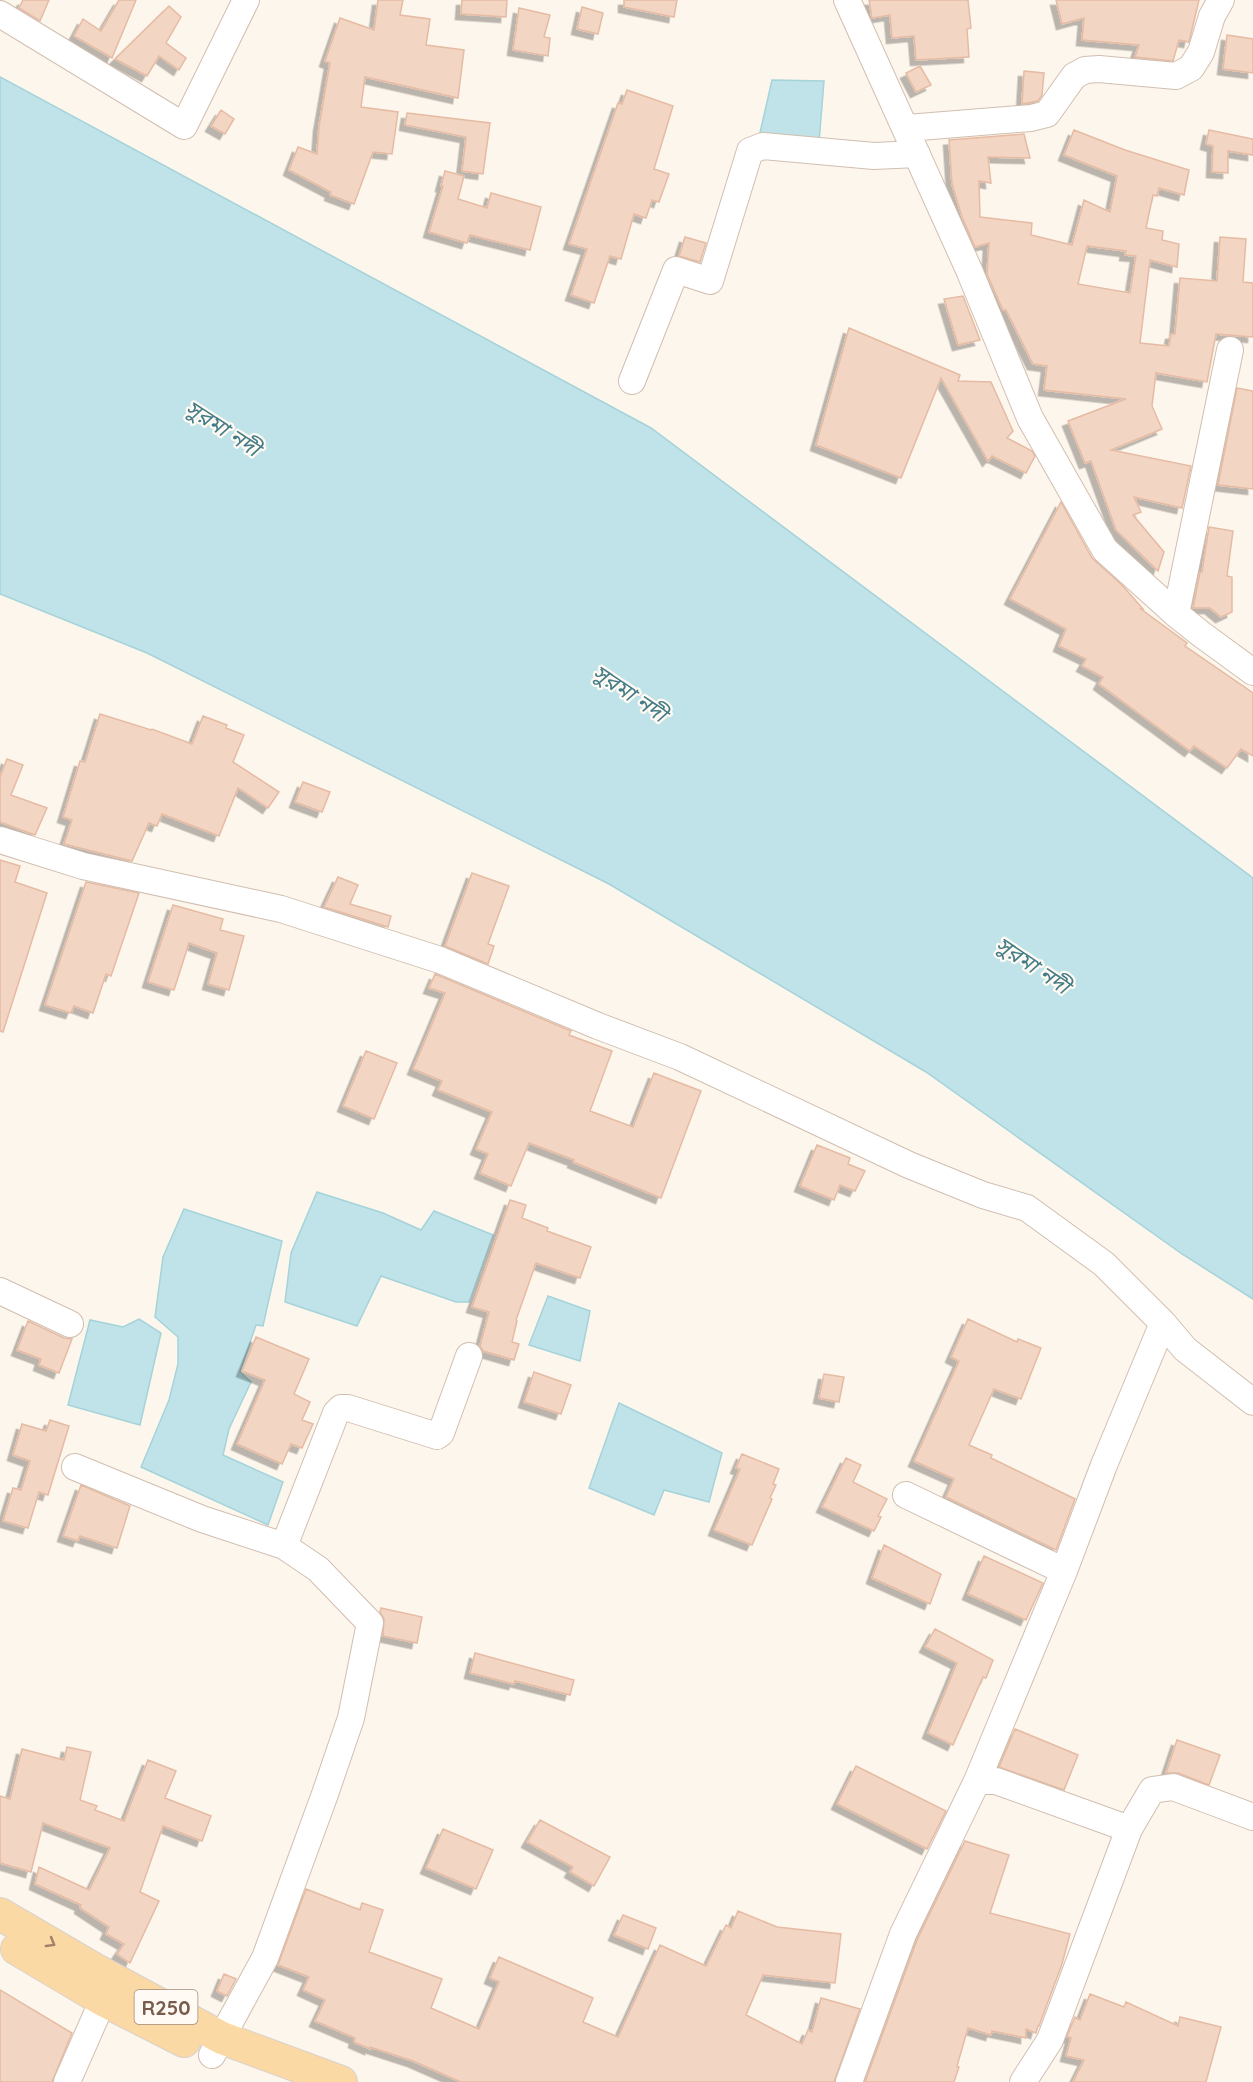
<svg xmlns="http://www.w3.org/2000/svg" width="1253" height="2082" viewBox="0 0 1253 2082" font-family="Quicksand,'Noto Sans Bengali',sans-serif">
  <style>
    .water { fill: #bfe3e8; stroke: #a5d3da; stroke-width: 1.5 }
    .building { fill: #f3d5c3; stroke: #e6bba3; stroke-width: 1.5; fill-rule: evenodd; filter: url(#shadow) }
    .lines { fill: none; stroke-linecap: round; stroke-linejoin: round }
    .minor-casing { stroke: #d1beb0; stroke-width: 28 }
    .major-casing { stroke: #dad1cd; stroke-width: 34 }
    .minor { stroke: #fff; stroke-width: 26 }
    .major { stroke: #fbd9a5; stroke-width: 32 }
    .oneway { stroke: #a18267 }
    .labels { text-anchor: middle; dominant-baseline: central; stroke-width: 4.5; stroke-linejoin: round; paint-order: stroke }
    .shield { fill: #fffaf3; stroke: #a28b7f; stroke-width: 1.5 }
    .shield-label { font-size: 20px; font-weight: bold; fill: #7a5c4d }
    .water-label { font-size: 22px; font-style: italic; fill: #437c86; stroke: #fffaf3 }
  </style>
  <defs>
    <filter id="shadow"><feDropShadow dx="-5.5" dy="5.5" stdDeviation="0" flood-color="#0004"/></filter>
  </defs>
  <rect width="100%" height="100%" fill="#fdf6ec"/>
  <!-- water -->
  <path class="water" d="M0 77 651 428 1253 878V1299L1182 1254 926 1072 609 884 147 653 0 594Z
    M772 80 824 81 819 142 759 137Z
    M317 1192 383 1213 421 1230 434 1211 493 1235 469 1302H456L381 1276 357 1326 285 1302 291 1253Z
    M184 1209 282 1241 263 1326 256 1325 240 1372 251 1382 229 1429 223 1455 283 1482 268 1525 141 1467 169 1400 178 1364V1337L155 1317 163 1257Z
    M548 1296 590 1311 580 1361 529 1345Z
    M139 1319 161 1333 140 1425 68 1405 90 1320 123 1327Z
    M619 1403 722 1453 709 1502 664 1490 654 1515 589 1488Z"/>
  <!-- building -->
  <path class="building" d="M23 0H49L40 21 19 8Z
    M119 0H136L112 58 74 36 83 19 101 31Z
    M378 0H403L400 15 430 19 426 45 464 50 458 98 365 77 361 107 398 112 392 154 373 152 354 204 330 195 331 192 289 170 298 147 317 154 319 126 330 63 325 61 340 18 374 30Z
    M462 0H507L506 17 461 14Z
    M624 0H677L674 17 624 7Z
    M869 0H968L971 28 967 29 969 57 916 60 914 36 892 38 890 15 872 18Z
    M1056 0H1199L1189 42 1179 40 1173 61 1135 57 1139 45 1082 40 1084 18 1062 24Z
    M169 6 181 17 166 43 186 58 179 70 159 56 147 76 115 59Z
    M582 7 603 13 598 34 577 29Z
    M519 8 550 15 544 37 550 38 548 56 513 50Z
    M1227 35 1253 39V73L1223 69Z
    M920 66 931 85 916 92 906 73Z
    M1024 71 1044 73 1042 95 1038 101 1022 104Z
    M627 90 673 106 654 169 669 174 659 202 652 200 646 218 634 214 621 259 610 256 594 303 571 295 587 249 569 244 618 103 622 104Z
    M221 110 234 119 225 134 211 126Z
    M407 113 490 123 483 174 462 171 466 137 405 125Z
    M1074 130 1125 150 1189 170 1184 195 1159 188 1157 196 1153 195 1146 228 1163 231 1162 240 1179 244 1177 267 1150 260 1140 343 1169 346 1171 334H1175L1180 278 1217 281 1220 237 1246 239 1243 282 1253 283V337L1216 334 1207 382 1156 373 1152 406 1162 429 1111 450 1191 466 1182 508 1134 497 1141 512 1133 515 1164 552 1158 571 1116 530 1091 461 1085 463 1068 421 1126 399 1044 390 1047 366 1033 364 1006 310H1003L987 274 989 243 975 247 962 217 952 184 949 140 1024 134 1030 158 988 157 991 183 979 181 980 217 1032 223 1031 235 1072 245 1084 200 1110 212 1117 176 1064 155ZM1087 246 1126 251 1125 255 1136 256 1130 293 1078 284Z
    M1209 130 1253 139V155L1228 151V173L1212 172 1213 146 1206 144Z
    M445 171 464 176 458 199 487 208 491 193 541 207 530 250 470 235 467 243 429 232 443 186H441Z
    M685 237 706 243 700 262 679 256Z
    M963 296 980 340 958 345 944 299Z
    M849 328 960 375 958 381 991 382 1013 431 1007 438 1032 451 1035 456 1026 473 992 456 988 461 941 378 901 478 816 445Z
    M1237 388 1253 391V489L1218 485Z
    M1061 502 1092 558 1122 585 1143 609H1141L1187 643 1185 646 1253 693V756L1241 749 1227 768 1194 746 1190 751 1099 684 1103 677 1082 666 1086 659 1059 646 1066 629 1010 599Z
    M1209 527 1233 531 1227 576 1232 577V612L1221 617 1210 608H1193L1200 572H1202Z
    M100 714 151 730 152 729 192 744 203 716 227 725 226 728 244 735 233 762 279 792 268 808 238 788 219 836 162 814 157 826 149 823 132 861 64 844 72 820 63 817 80 761 85 762Z
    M7 759 23 765 11 795 47 808 35 835 0 822V777Z
    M303 782 330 792 322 812 295 802Z
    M0 860 20 866 15 882 47 893 3 1032 0 1031Z
    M472 873 509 886 488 944 494 946 488 964 445 946Z
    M338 877 358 885 350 904 391 916 388 927 324 907Z
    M86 882 139 893 111 976 106 974 93 1013 74 1006 71 1013 45 1005Z
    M173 905 223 919 220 930 244 936 229 990 208 984 217 953 189 943 174 990 148 982Z
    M435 974 571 1031 569 1035 612 1051 590 1111 633 1127 654 1073 701 1091 661 1198 573 1162 574 1160 529 1143 511 1186 480 1173 488 1154 476 1149 492 1112 438 1090 442 1081 413 1069 445 993 429 988Z
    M366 1051 397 1063 374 1119 343 1106Z
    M817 1145 850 1158 848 1164 865 1171 855 1191 840 1185 834 1200 800 1186Z
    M510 1200 526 1205 522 1218 548 1228 547 1231 591 1247 580 1278 536 1263 516 1320 517 1321 512 1342 519 1344 514 1360 483 1351 480 1346 489 1312 472 1307Z
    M968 1319 1017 1342 1018 1339 1041 1348 1021 1399 994 1389 969 1445 992 1455 991 1458 1075 1499 1056 1550 946 1497 954 1479 914 1461 959 1361 951 1357Z
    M28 1321 64 1338 72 1339 59 1373 39 1365 41 1359 17 1350Z
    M256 1337 309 1359 294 1394 310 1402 302 1420 313 1424 302 1448 291 1444 282 1464 237 1444 265 1380 242 1371Z
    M534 1372 571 1385 561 1414 524 1402Z
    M824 1374 844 1377 839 1402 819 1398Z
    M50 1420 69 1426 48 1495 39 1492 28 1528 3 1521 13 1488 21 1490 30 1461 13 1455 22 1424 46 1431Z
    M742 1454 779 1469 773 1484 776 1485 770 1498 772 1499 752 1545 714 1530 740 1469 736 1468Z
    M846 1458 861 1465 853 1482 887 1499 878 1516 881 1517 874 1531 822 1507Z
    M81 1485 130 1506 117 1548 80 1536 78 1541 63 1536Z
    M884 1545 941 1574 930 1604 872 1578Z
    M984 1556 1043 1583 1026 1620 968 1594Z
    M381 1608 422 1617 417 1643 383 1636 384 1619 380 1612Z
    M935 1629 993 1660 986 1678 983 1677 953 1745 928 1733 957 1663 925 1647Z
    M475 1653 574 1680 570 1695 515 1681 514 1684 470 1673Z
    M1015 1729 1078 1755 1064 1790 999 1767Z
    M1177 1740 1220 1755 1209 1785 1178 1773H1166Z
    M67 1747 91 1752 80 1800 97 1806 95 1810 124 1821 148 1760 176 1771 165 1798 211 1816 202 1841 163 1826 140 1892 159 1901 130 1963 117 1954 124 1944 106 1934 109 1927 80 1908 81 1905 35 1884 39 1867 89 1890 110 1848 43 1823 31 1872 0 1863V1796L10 1799 22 1749 64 1760Z
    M856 1766 946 1811 927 1849 837 1804Z
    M540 1820 610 1857 594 1886 570 1872 573 1867 527 1842Z
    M443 1829 493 1850 476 1889 426 1868Z
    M965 1841 1009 1855 990 1913 1070 1934 1062 1964 1039 2026H1038L1036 2033 1026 2029V2038L992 2031 991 2035 968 2028 957 2066 959 2067 954 2082H865L917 1940Z
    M306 1889 360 1910 362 1903 383 1910 369 1952 442 1979 431 2008 479 2029 499 1982 490 1978 499 1957 593 1998 583 2022 618 2037 660 1945 706 1966 726 1925 731 1928 738 1911 777 1927 841 1934 835 1983 763 1975 746 2015 802 2044 808 2030 812 2032 821 1998 860 2009 834 2082H461L413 2061 370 2047V2049L354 2042 355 2038 315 2021 325 2000 303 1990 309 1977 278 1965Z
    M623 1915 656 1928 648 1949 614 1935Z
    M224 1974 236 1979 227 1996 217 1991Z
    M0 1990 72 2033 52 2082H0Z
    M1090 1994 1124 2007 1126 2002 1178 2026 1180 2017 1221 2027 1206 2082H1073L1084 2060 1066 2056 1071 2038 1067 2036 1075 2017 1080 2020Z"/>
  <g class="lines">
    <defs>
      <path id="minor" d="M847 0 969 270 1030 418 1105 550 1176 614 1201 634 1253 672
        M0 14 184 126 246 0
        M907 128 1031 118 1047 114 1074 76 1085 70 1099 69 1176 76 1191 68 1201 52 1212 16 1221 0
        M632 381 676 270 710 281 750 151 763 146 874 156 917 154
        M1176 614 1230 350
        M0 840 83 866 281 909 440 960 598 1026 680 1057 909 1165 983 1195 1027 1208 1104 1264 1163 1323 1104 1465 1064 1571 977 1781
        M0 1291 70 1324
        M1163 1323 1185 1349 1253 1402
        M75 1467 202 1519 284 1546 318 1569 370 1623 351 1718 325 1794 265 1958 212 2055
        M906 1495 1064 1571
        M284 1546 336 1413 341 1408H348L437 1436 441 1433 469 1356
        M67 2082 103 2000
        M849 2082 903 1934 977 1781H996L1129 1829 1152 1790 1173 1787 1253 1817
        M1023 2082 1050 2040 1129 1829"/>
      <path id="major" d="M0 1914 94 1969 222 2038 341 2082
        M17 1949 103 2000 184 2041"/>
    </defs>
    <!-- minor casing -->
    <use href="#minor" class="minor-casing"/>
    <!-- major casing -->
    <use href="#major" class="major-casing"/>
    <!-- minor -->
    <use href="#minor" class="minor"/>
    <!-- major -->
    <use href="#major" class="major"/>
  </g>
  <!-- one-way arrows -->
  <defs><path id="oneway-chevron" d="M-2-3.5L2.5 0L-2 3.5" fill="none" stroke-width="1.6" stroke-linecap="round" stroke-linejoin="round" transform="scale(1.5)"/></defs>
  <use class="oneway" href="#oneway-chevron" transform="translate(51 1943) rotate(30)"/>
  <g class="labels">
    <!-- shield labels -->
    <rect class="shield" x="134.5" y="1990" width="63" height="34" rx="4.5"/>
    <g class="shield-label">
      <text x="166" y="2007">R250</text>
    </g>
    <!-- water labels -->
    <g class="water-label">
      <text transform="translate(223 428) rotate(33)">সুরমা নদী</text>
      <text transform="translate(630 693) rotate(34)">সুরমা নদী</text>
      <text transform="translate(1033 965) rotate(34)">সুরমা নদী</text>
    </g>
  </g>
</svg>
